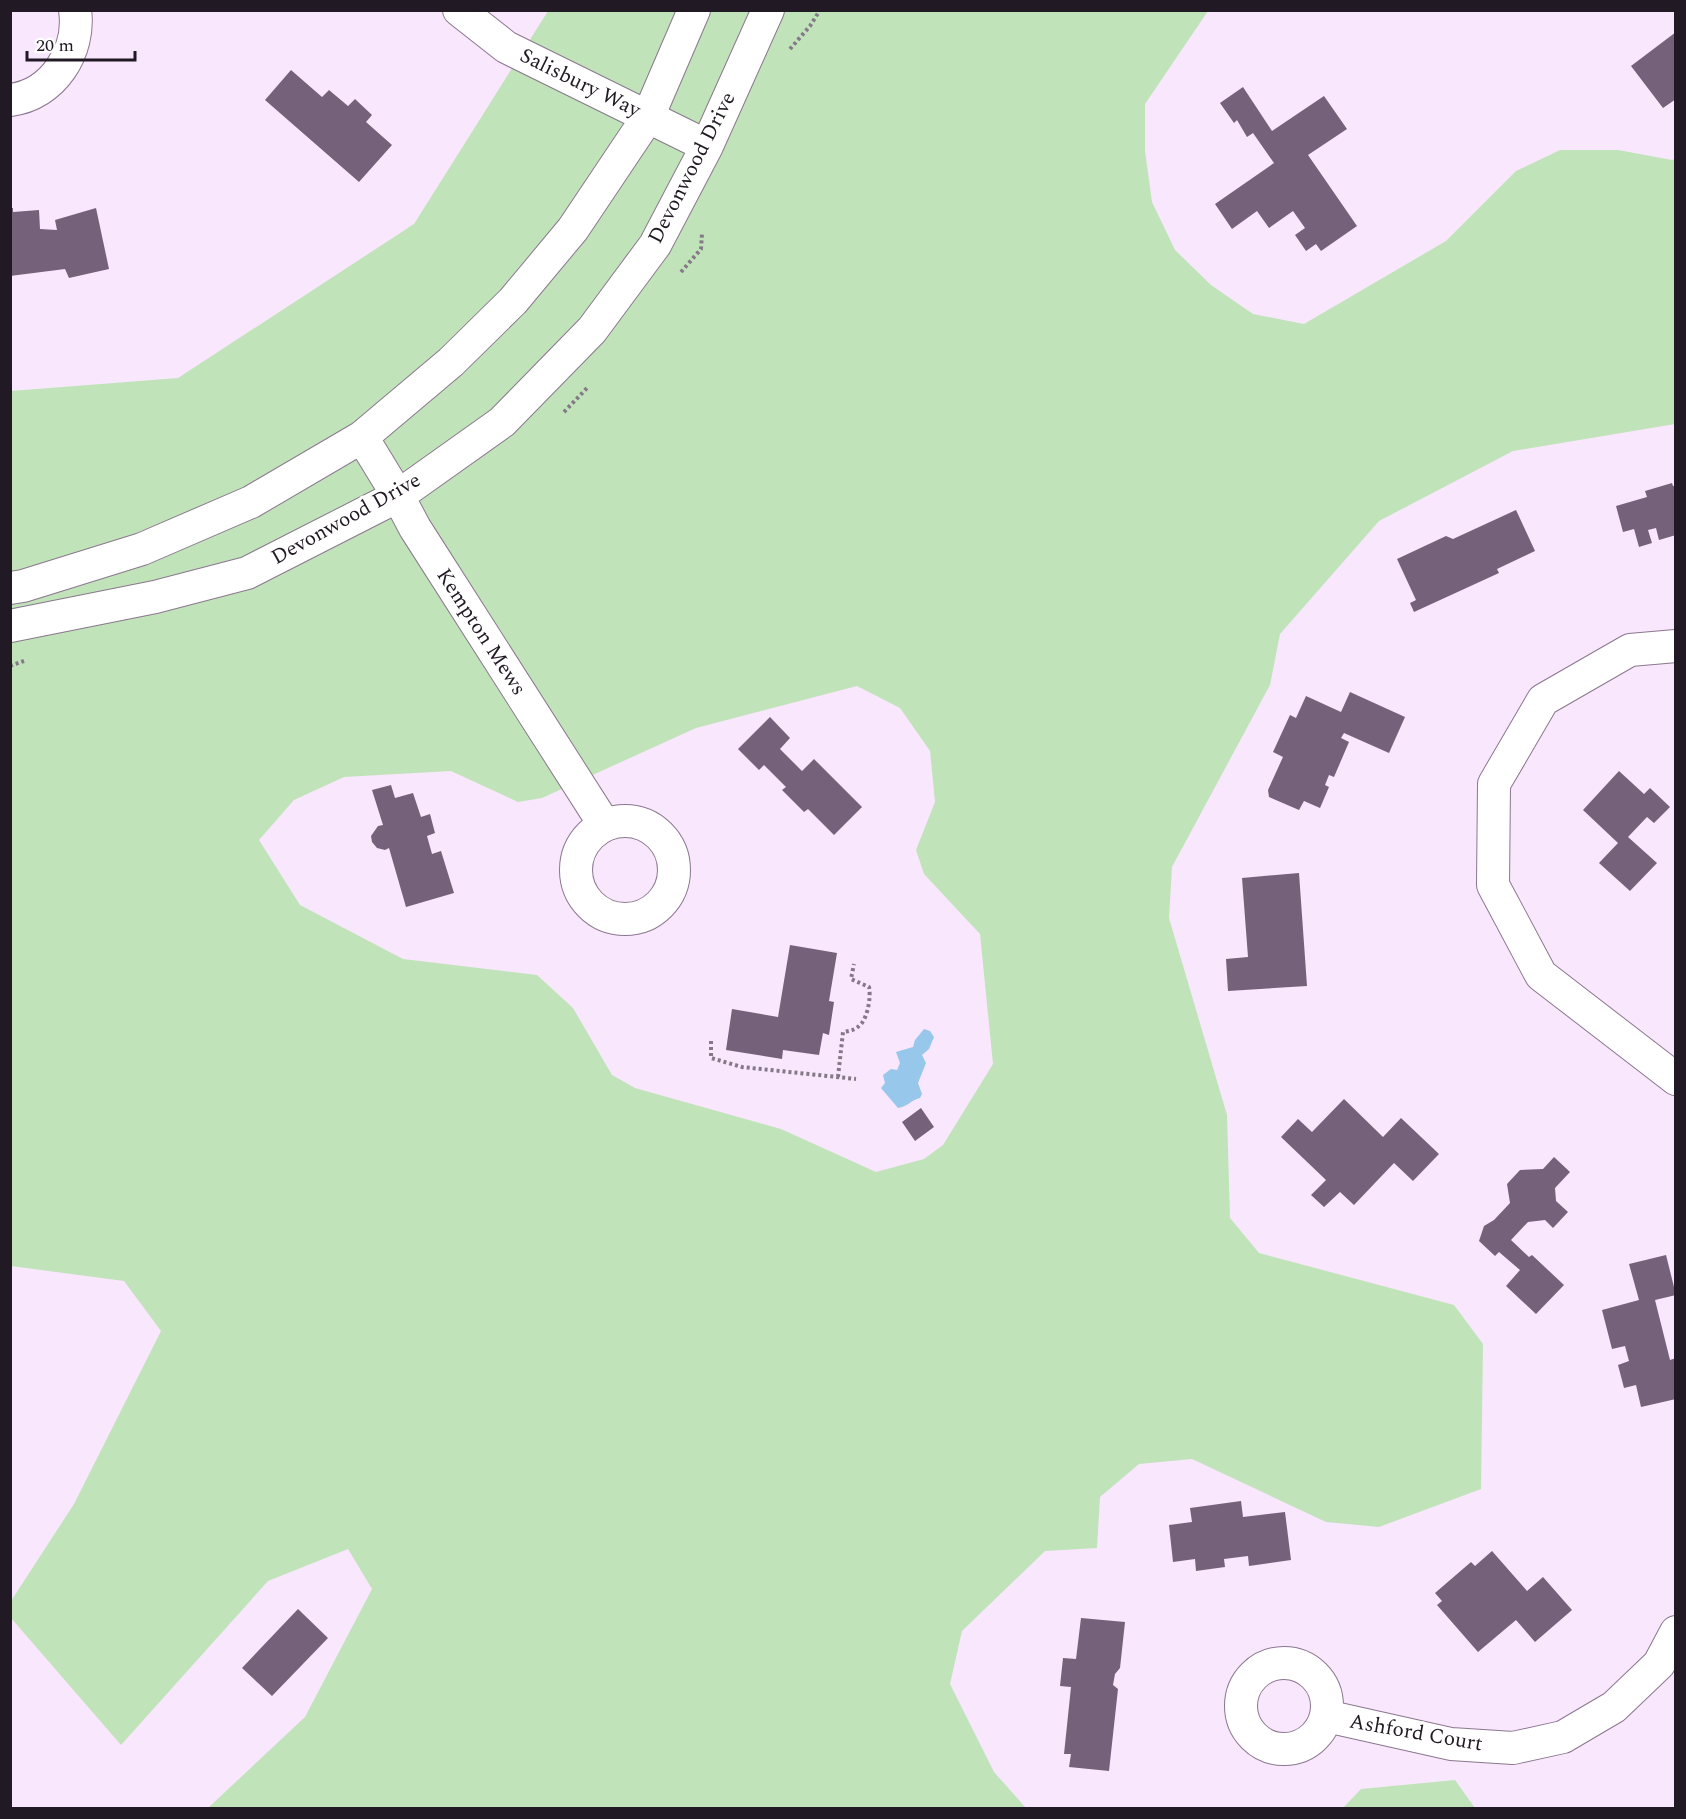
<svg xmlns="http://www.w3.org/2000/svg" width="1686" height="1819" viewBox="0 0 1686 1819" font-family="Spectral,serif">
  <style>
    .green { fill: #c1e3ba; fill-rule: evenodd }
    .water { fill: #97c7eb }
    .building { fill: #756179 }
    .lines { fill: none; stroke-linecap: round; stroke-linejoin: round }
    .minor-casing { stroke: #8b778f; stroke-width: 34 }
    .path { stroke: #857988; stroke-width: 4; stroke-dasharray: 3 3; stroke-linecap: butt }
    .minor { stroke: #fff; stroke-width: 32 }
    .labels { text-anchor: middle; dominant-baseline: central; stroke-width: 6; stroke-linejoin: round; paint-order: stroke }
    .street-label { font-size: 21px; fill: #211923; stroke: #fff }
  </style>
  <rect width="100%" height="100%" fill="#f9e7fd"/>
  <!-- green -->
  <path class="green" d="M548 11H1208L1145 104V151L1152 202 1175 250 1211 285 1253 314 1304 324 1446 241 1516 171 1560 150H1618L1672 160 1675 159V424L1513 451 1379 521 1280 634 1270 685 1172 867 1169 918 1227 1115 1230 1218 1259 1253 1454 1305 1483 1344 1481 1489 1379 1527 1326 1522 1192 1459 1139 1464 1100 1497 1097 1548 1045 1551 962 1631 950 1684 994 1772 1026 1808H208L305 1717 372 1589 348 1549 268 1581 121 1745 11 1618V1601L74 1504 161 1331 124 1281 11 1266V391L178 378 414 224ZM857 686 900 708 930 751 935 802 916 850 924 874 980 934 993 1064 943 1145 924 1159 876 1172 781 1129 635 1088 612 1075 573 1008 537 975 403 959 300 905 259 840 294 800 344 777 451 771 518 802 542 798 696 728Z
    M1455 1780 1475 1808H1343L1361 1789Z"/>
  <!-- water -->
  <path class="water" d="M924 1029 930 1031 934 1037 929 1049 922 1055 926 1063 918 1083 922 1094 920 1098C911 1100 907 1107 898 1108L881 1088 885 1083 883 1075 891 1069 897 1070 900 1063 896 1052 913 1047 915 1040Z"/>
  <!-- building -->
  <path class="building" d="M1676 32V99L1663 108 1631 66Z
    M291 70 322 97 329 90 348 106 355 99 372 115 366 122 392 145 359 182 265 100Z
    M1243 87 1272 131 1324 96 1347 129 1308 155 1357 226 1321 251 1316 244 1306 251 1295 235 1305 228 1293 211 1269 228 1257 211 1232 229 1215 204 1274 163 1253 133 1247 137 1237 120 1234 123 1220 103Z
    M10 208H13V212L39 210 40 229 57 230 55 220 96 208 109 269 69 278 65 269 10 276Z
    M1672 483 1673 486H1676V535L1659 540 1656 528 1648 530 1652 543 1639 547 1634 529 1623 532 1616 506 1647 497 1645 491Z
    M1516 510 1535 551 1497 569 1499 573 1414 612 1410 603 1416 600 1397 559 1446 536 1453 539Z
    M1350 692 1405 717 1389 753 1344 733 1341 738 1349 742 1334 777 1329 775 1325 785 1329 787 1320 808 1304 801 1299 810 1269 797 1268 790 1283 757 1273 752 1290 715 1296 718 1306 696 1341 712Z
    M770 717 790 738 780 749 802 771 814 759 862 807 834 835 808 809 804 812 782 790 786 787 764 765 759 770 738 749Z
    M1619 771 1644 794 1650 788 1670 807 1654 823 1647 817 1628 837 1657 863 1630 891 1599 863 1618 843 1583 810Z
    M391 785 395 798 413 793 421 817 430 814 435 833 427 836 432 854 441 851 454 893 406 907 389 848 385 850 377 848 372 842 371 836 378 826 383 825 372 790Z
    M1299 873 1307 986 1228 991 1226 959 1248 957 1242 878Z
    M790 945 837 953 829 1001 834 1002 829 1035 823 1033 819 1055 783 1050 782 1059 726 1050 732 1009 778 1017Z
    M1344 1099 1383 1137 1401 1118 1439 1154 1413 1181 1394 1163 1354 1205 1340 1192 1324 1207 1311 1195 1326 1180 1281 1137 1298 1119 1312 1132Z
    M921 1108 934 1127 915 1141 902 1122Z
    M1554 1157 1570 1172 1555 1188 1556 1201 1568 1212 1553 1228 1545 1220 1528 1222 1511 1240 1529 1257 1532 1255 1564 1285 1536 1314 1506 1286 1520 1270 1499 1252 1495 1256 1479 1241 1484 1226 1494 1220 1510 1203 1507 1184 1520 1170 1543 1169Z
    M1666 1255 1676 1295 1655 1300 1670 1360 1676 1358V1399L1641 1407 1636 1385 1624 1388 1618 1365 1629 1361 1625 1346 1612 1349 1602 1310 1639 1300 1629 1264Z
    M1241 1501 1243 1517 1285 1512 1291 1560 1249 1566 1248 1556 1224 1559 1225 1567 1196 1571 1195 1559 1173 1562 1169 1525 1192 1522 1190 1508Z
    M1492 1551 1527 1591 1543 1577 1572 1610 1535 1642 1516 1620 1478 1652 1437 1605 1442 1601 1435 1593 1471 1562 1475 1566Z
    M298 1609 328 1638 272 1696 242 1668Z
    M1081 1618 1125 1622 1120 1668 1115 1674 1113 1685 1118 1689 1109 1771 1069 1767 1071 1754H1064L1071 1687 1060 1686 1063 1658 1076 1659Z"/>
  <g class="lines">
    <defs>
      <path id="minor" d="M459 10 506 47 707 146
        M10 100C53 95 81 51 75 10
        M362 437 398 496 415 528 604 824
        M10 588 23 586 142 549 251 502 362 437 451 362 513 301 573 229 648 117 694 10
        M10 626 155 597 247 573 398 496 502 422 592 330 655 245 707 146 768 10
        M1676 646 1630 650 1543 700 1494 784 1493 885 1541 975 1676 1079
        M576 870a49 49 0 1 1 98 0a49 49 0 1 1-98 0Z
        M1241 1706a43 43 0 1 1 86 0a43 43 0 1 1-86 0Z
        M1326 1716 1451 1744 1513 1748 1563 1737 1614 1707 1659 1664 1676 1632"/>
    </defs>
    <!-- minor casing -->
    <use href="#minor" class="minor-casing"/>
    <!-- path -->
    <path class="path" d="M790 49 810 26 820 10
      M681 272 701 249 702 233
      M564 412 588 387
      M10 666 24 661
      M711 1041V1058L742 1067 856 1079
      M838 1077 843 1032C850 1031 856 1030 861 1024 868 1016 871 997 869 987L851 979 854 964"/>
    <!-- minor -->
    <use href="#minor" class="minor"/>
  </g>
  <g class="labels">
    <!-- street labels -->
    <g class="street-label">
      <text transform="translate(580 83) rotate(26)">Salisbury Way</text>
      <text transform="translate(692 168) rotate(-63)">Devonwood Drive</text>
      <text transform="translate(346 519) rotate(-29)">Devonwood Drive</text>
      <text transform="translate(481 632) rotate(57)">Kempton Mews</text>
      <text transform="translate(1416 1733) rotate(10)">Ashford Court</text>
    </g>
  </g>
  <!-- border -->
  <rect width="1686" height="1819" fill="none" stroke="#211923" stroke-width="24"/>
  <!-- scale -->
  <path d="M27 51v9h108v-9" fill="none" stroke="#211923" stroke-width="3"/>
  <text x="36" y="51" font-size="18" fill="#211923" stroke="#ffffff" stroke-width="4.5" paint-order="stroke">20 m</text>
</svg>
